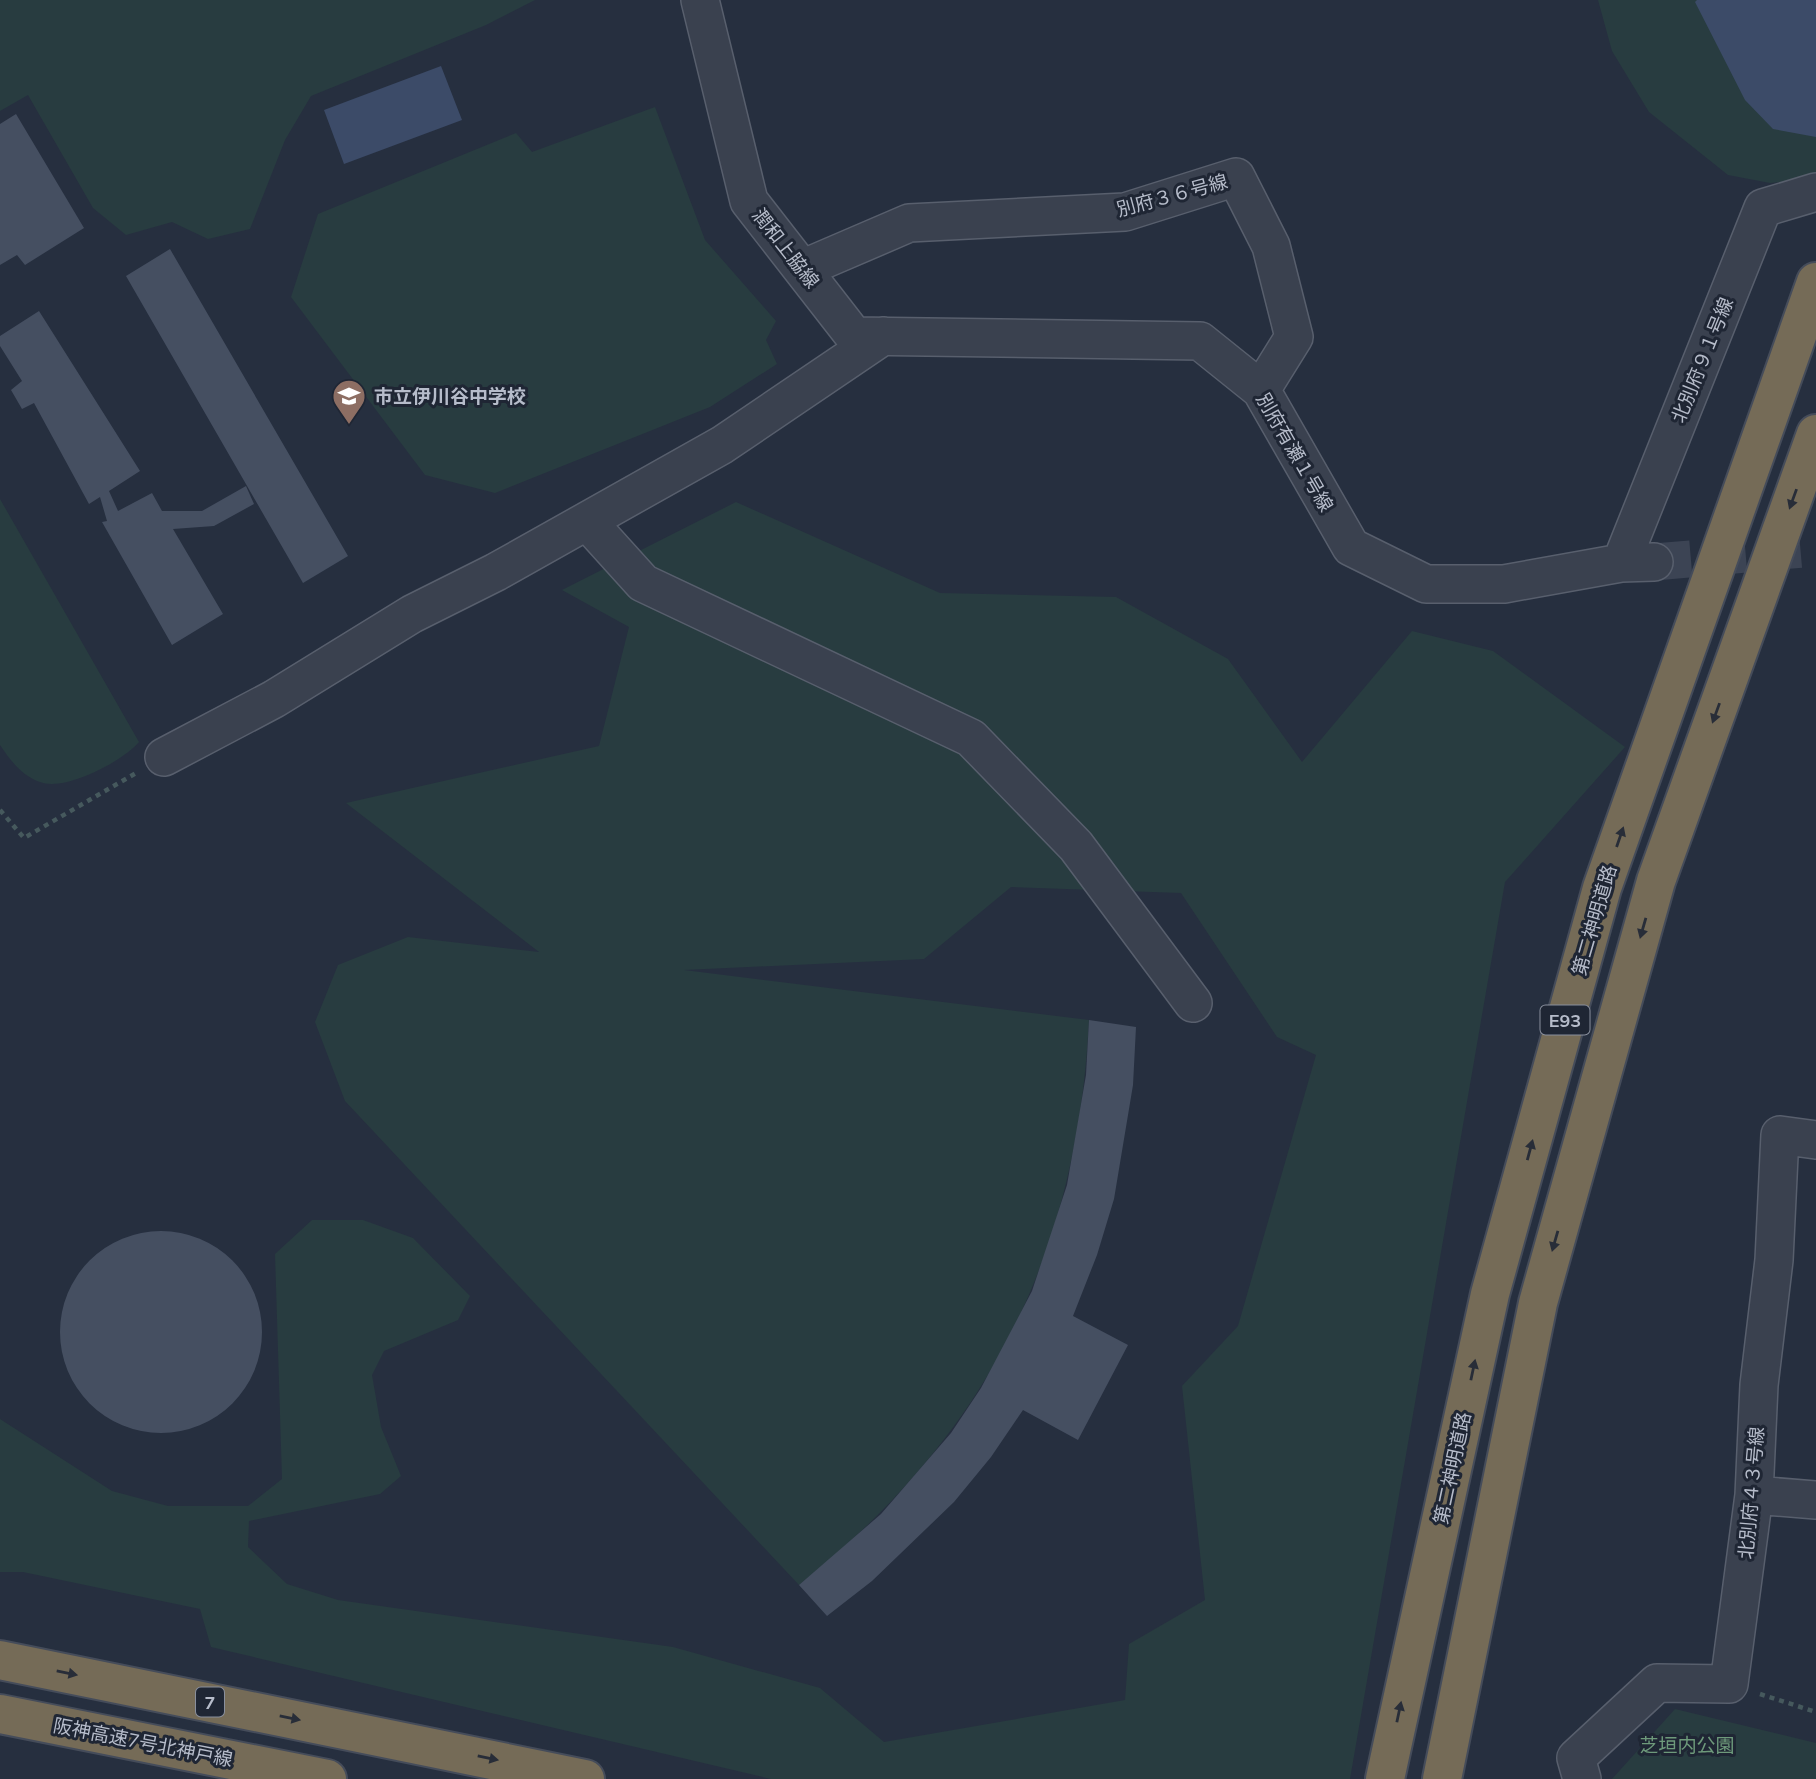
<svg xmlns="http://www.w3.org/2000/svg" width="1816" height="1779" viewBox="0 0 1816 1779" font-family="Mulish,'Noto Sans JP',sans-serif">
  <style>
    .green { fill: #283c40 }
    .water { fill: #3c4b68 }
    .building { fill: #454f61 }
    .lines { fill: none; stroke-linecap: round; stroke-linejoin: round }
    .minor-tunnel { stroke: #3c4454; stroke-width: 37; stroke-dasharray: 37 18; stroke-linecap: butt }
    .minor-casing { stroke: #585f6d; stroke-width: 40 }
    .highway-casing { stroke: #454c5a; stroke-width: 42 }
    .path { stroke: #46595d; stroke-width: 4.5; stroke-dasharray: 5 5; stroke-linecap: butt }
    .minor { stroke: #3a414f; stroke-width: 37 }
    .highway { stroke: #756b57; stroke-width: 38 }
    .oneway { fill: #282d38 }
    .labels { text-anchor: middle; dominant-baseline: central; stroke-width: 6; stroke-linejoin: round; paint-order: stroke }
    .shield { fill: #1f2634; stroke: #898f9d; stroke-width: 2 }
    .shield-label { font-size: 18px; font-weight: bold; fill: #b6bcca }
    .street-label { font-size: 19px; fill: #b6bcca; stroke: #1f2634 }
    .poi-label { font-size: 19px; font-weight: bold; fill: #b6bcca; stroke: #1f2634; text-anchor: start }
    .park-label { font-size: 19px; fill: #6e9a7b; stroke: #1f2634 }
  </style>
  <rect width="100%" height="100%" fill="#262f3f"/>
  <!-- green -->
  <path class="green" d="M0 0H535L486 25 311 96 285 140 250 229 208 239 172 222 126 235 93 208 28 95 0 111Z
    M1598 0H1816V178L1770 183 1728 175 1649 112 1612 51Z
    M655 107 705 240 776 321 766 340 777 364 710 407 495 493 425 475 291 297 318 214 516 133 532 152Z
    M0 499 139 742C123 761 65 792 40 782 22 776 10 760 0 745Z
    M736 502 940 593 1116 597 1228 659 1302 762 1412 631 1493 651 1625 747 1505 882 1350 1779H771L211 1647 200 1609 23 1572H0V1419L112 1491 168 1506H248L282 1479 275 1254 312 1220H363L413 1238 470 1296 458 1320 384 1351 372 1375 381 1427 401 1476 380 1494 249 1521 248 1547 287 1584 338 1600 673 1647 820 1688 884 1742 1125 1700 1129 1644 1205 1600 1182 1386 1238 1326 1316 1055 1277 1037 1181 893 1011 887 924 959 684 970 1089 1020C1077 1258 986 1436 799 1585L345 1101 315 1022 338 965 408 937 539 952 346 803 599 746 629 627 562 590Z
    M1675 1709 1816 1743V1779H1612Z"/>
  <!-- water -->
  <path class="water" d="M1697 0H1816V137L1773 129 1745 100 1695 2Z
    M441 66 462 120 344 164 324 110Z"/>
  <!-- building -->
  <path class="building" d="M16 114 84 228 25 265 17 255 0 265V124Z
    M170 249 348 556 303 583 126 276Z
    M39 311 140 471 109 491 118 511 152 493 162 511H202L246 486 254 504 214 526 173 529 223 614 172 645 102 522 107 521 100 497 89 504 34 403 22 409 11 390 22 381 0 346V336Z
    M1089 1020 1136 1027 1133 1085 1114 1199 1097 1255 1073 1316 1128 1345 1078 1440 1023 1410 991 1457 954 1502 872 1581 827 1616 799 1585 881 1514 951 1433 981 1388 1032 1291 1067 1185 1086 1075Z
    M60 1332a101 101 0 1 1 202 0a101 101 0 1 1-202 0Z"/>
  <g class="lines">
    <!-- minor-tunnel -->
    <path class="minor-tunnel" d="M1654 562 1816 548"/>
    <defs>
      <path id="minor" d="M700 0 749 201 854 336 1200 341 1261 390 1351 547 1426 584H1504L1621 563 1654 562
        M802 269 909 223 1125 212 1236 177 1271 246 1294 337 1261 390
        M587 521 643 583 971 738 1076 846 1193 1003
        M1621 563 1763 208 1816 192
        M164 757 274 699 412 614 496 572 722 445 883 336
        M1754 1495 1816 1500
        M1582 1779 1576 1758 1657 1683 1729 1684 1754 1495 1759 1385 1774 1260 1780 1135 1816 1140"/>
      <path id="highway" d="M0 1660 585 1779
        M0 1714 327 1779
        M1385 1779 1490 1294 1602 888 1816 282
        M1442 1779 1538 1303 1656 881 1816 434"/>
    </defs>
    <!-- minor casing -->
    <use href="#minor" class="minor-casing"/>
    <!-- highway casing -->
    <use href="#highway" class="highway-casing"/>
    <!-- path -->
    <path class="path" d="M0 810 24 838 136 773
      M1760 1694 1816 1712"/>
    <!-- minor -->
    <use href="#minor" class="minor"/>
    <!-- highway -->
    <use href="#highway" class="highway"/>
  </g>
  <!-- one-way arrows -->
  <defs><path id="oneway-solid" d="M-6-.8H1V-3.2L6.5 0L1 3.2V.8H-6Z" transform="scale(1.75)"/></defs>
  <g class="oneway">
    <use href="#oneway-solid" transform="translate(1793 499) rotate(110)"/>
    <use href="#oneway-solid" transform="translate(1716 713) rotate(110)"/>
    <use href="#oneway-solid" transform="translate(1620 837) rotate(-71)"/>
    <use href="#oneway-solid" transform="translate(1643 928) rotate(106)"/>
    <use href="#oneway-solid" transform="translate(1530 1150) rotate(-75)"/>
    <use href="#oneway-solid" transform="translate(1555 1241) rotate(106)"/>
    <use href="#oneway-solid" transform="translate(1473 1370) rotate(-78)"/>
    <use href="#oneway-solid" transform="translate(67 1673) rotate(11)"/>
    <use href="#oneway-solid" transform="translate(1399 1712) rotate(-78)"/>
    <use href="#oneway-solid" transform="translate(290 1718) rotate(11)"/>
    <use href="#oneway-solid" transform="translate(488 1758) rotate(12)"/>
  </g>
  <!-- icons -->
  <defs>
    <symbol id="school-pin" viewBox="-11 -11 22 30"><path d="M0 17L-7.5 6A9.5 9.5 0 1 1 7.5 6Z" fill="#8d6e63" stroke="#1f2634"/><path d="M0-5L7-2L0 1L-7-2ZM-4 1L0 2.5L4 1V4Q0 6-4 4Z" fill="#fff"/></symbol>
  </defs>
  <g fill-rule="evenodd">
    <use href="#school-pin" x="330" y="377" width="38" height="52"/>
  </g>
  <g class="labels">
    <!-- shield labels -->
    <g class="shield">
      <rect x="1540.5" y="1005.5" width="49" height="29" rx="5"/>
      <rect x="196" y="1687.5" width="28" height="29" rx="5"/>
    </g>
    <g class="shield-label">
      <text x="1565" y="1020">E93</text>
      <text x="210" y="1702">7</text>
    </g>
    <!-- street labels -->
    <g class="street-label">
      <text transform="translate(1172 195) rotate(-15)">別府３６号線</text>
      <text transform="translate(786 248) rotate(52)">潤和上脇線</text>
      <text transform="translate(1702 360) rotate(-68)">北別府９１号線</text>
      <text transform="translate(1295 452) rotate(60)">別府有瀬１号線</text>
      <text transform="translate(1594 920) rotate(-74)">第二神明道路</text>
      <text transform="translate(1452 1468) rotate(-78)">第二神明道路</text>
      <text transform="translate(1751 1493) rotate(-85)">北別府４３号線</text>
      <text transform="translate(143 1742) rotate(11)">阪神高速7号北神戸線</text>
    </g>
    <!-- poi labels -->
    <g class="poi-label">
      <text x="374" y="396">市立伊川谷中学校</text>
    </g>
    <!-- park labels -->
    <g class="park-label">
      <text x="1687" y="1745">芝垣内公園</text>
    </g>
  </g>
</svg>
